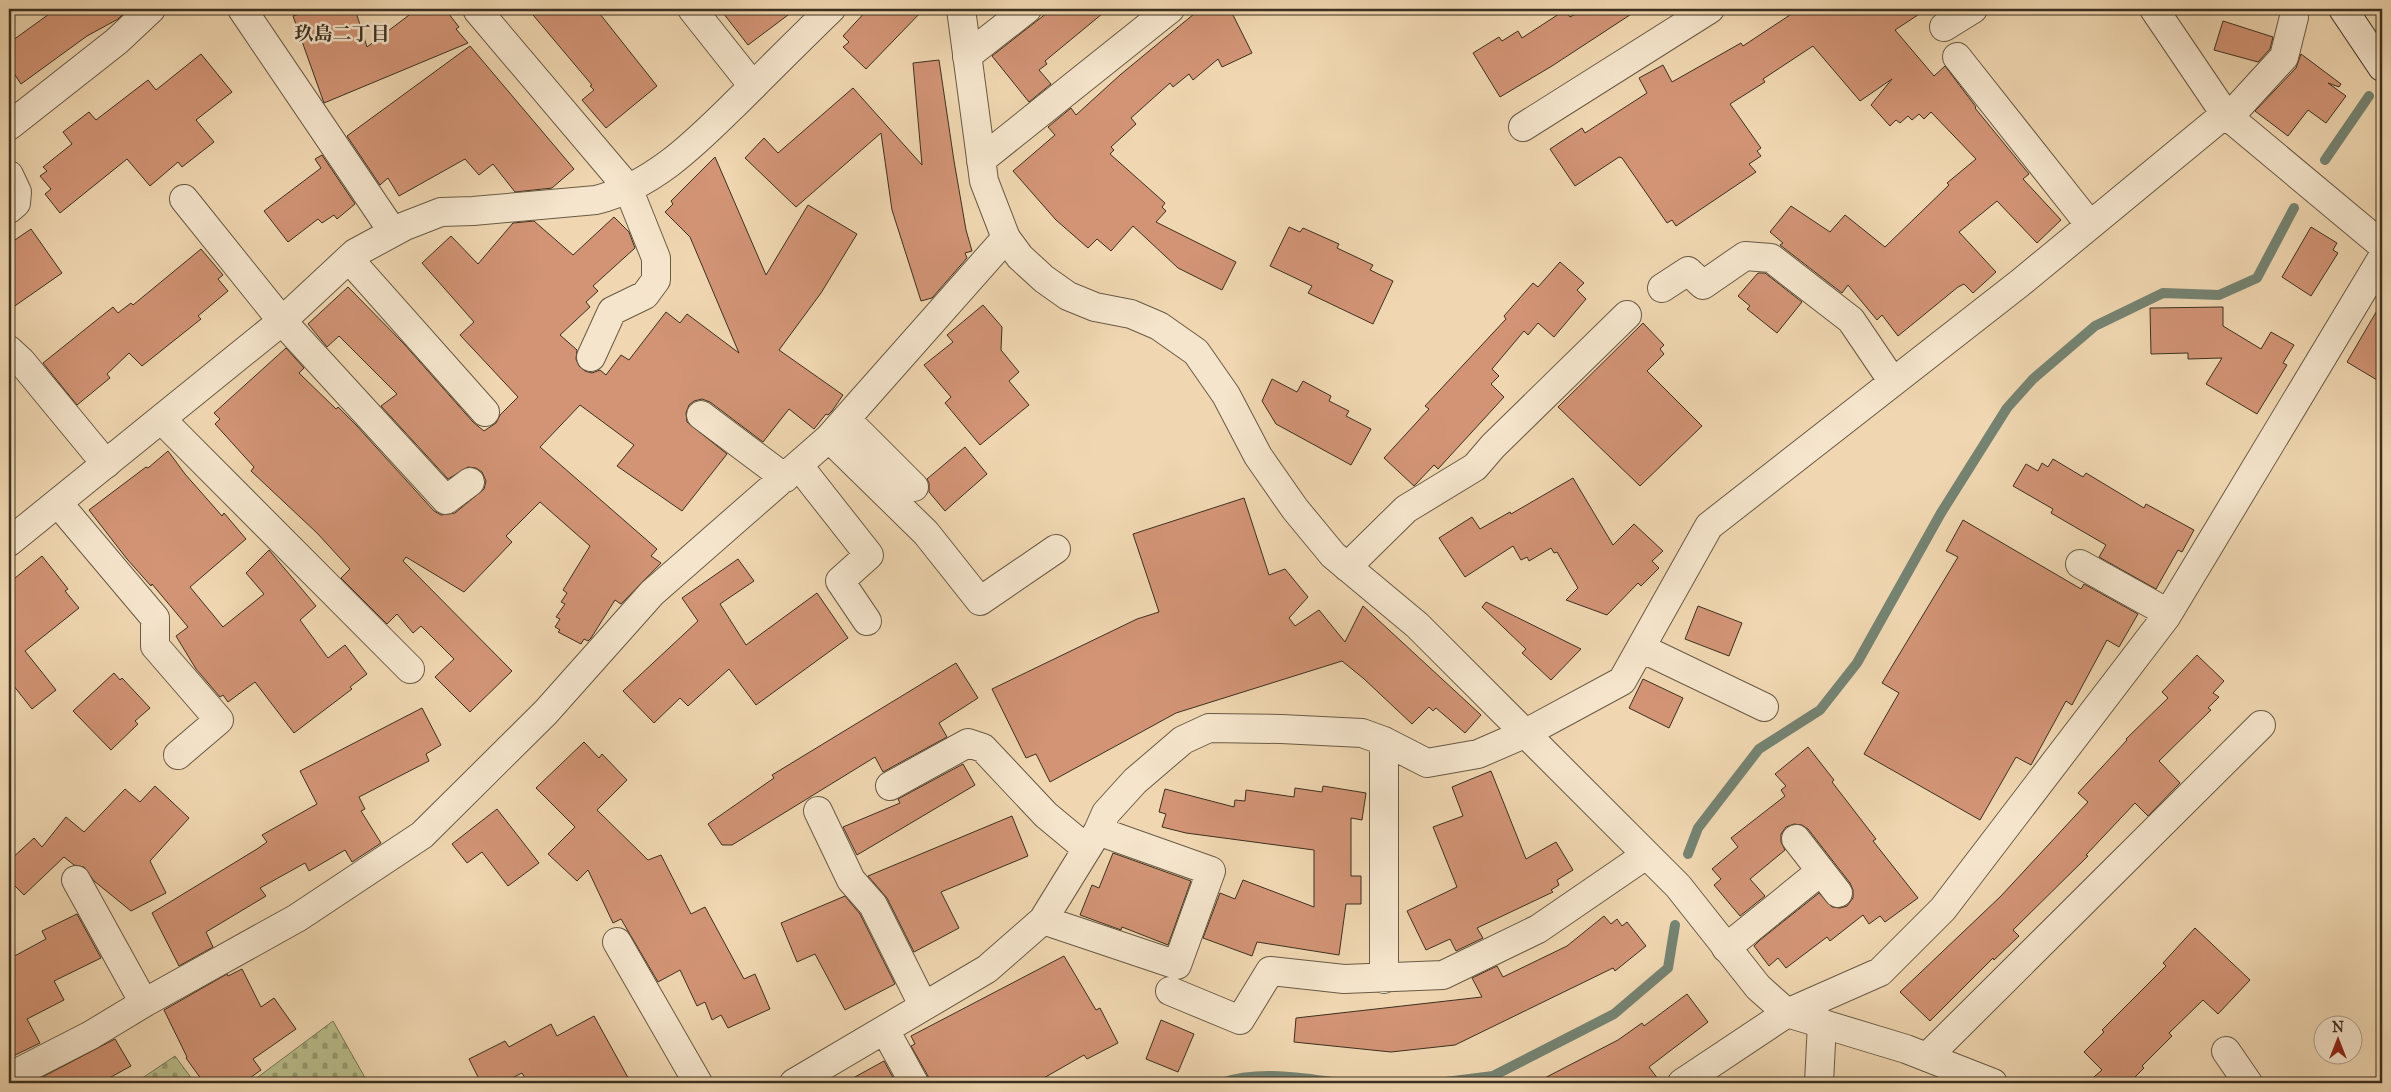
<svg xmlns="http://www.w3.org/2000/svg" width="2391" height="1092" viewBox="0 0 2391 1092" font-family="'IM FELL Great Primer','Noto Serif JP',serif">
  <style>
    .cemetery { fill: url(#cemetery-stones); stroke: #7a7756 }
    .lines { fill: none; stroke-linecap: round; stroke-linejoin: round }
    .stream { stroke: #758372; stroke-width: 10 }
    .building { fill: #d29475; stroke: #3c3020 }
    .minor-casing { stroke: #695a44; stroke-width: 30 }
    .tertiary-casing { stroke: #695a44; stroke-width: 30 }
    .secondary-casing { stroke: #3c3020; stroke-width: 30 }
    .minor { stroke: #f5e5cc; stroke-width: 28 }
    .tertiary { stroke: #f5e5cc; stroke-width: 28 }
    .secondary { stroke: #f5e5cc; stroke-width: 28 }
    .labels { text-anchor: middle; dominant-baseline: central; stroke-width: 5; stroke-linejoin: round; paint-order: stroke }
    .neighbourhood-label { font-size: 19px; font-weight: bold; fill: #3c3020; stroke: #f5e5cc }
  </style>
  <defs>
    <pattern id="cemetery-stones" width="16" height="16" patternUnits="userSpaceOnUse" patternTransform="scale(1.25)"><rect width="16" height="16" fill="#b9be8c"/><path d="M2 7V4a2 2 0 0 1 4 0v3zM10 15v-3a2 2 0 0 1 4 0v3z" fill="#989b72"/></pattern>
  </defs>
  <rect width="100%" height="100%" fill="#f0d7b1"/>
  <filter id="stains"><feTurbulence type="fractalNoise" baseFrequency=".004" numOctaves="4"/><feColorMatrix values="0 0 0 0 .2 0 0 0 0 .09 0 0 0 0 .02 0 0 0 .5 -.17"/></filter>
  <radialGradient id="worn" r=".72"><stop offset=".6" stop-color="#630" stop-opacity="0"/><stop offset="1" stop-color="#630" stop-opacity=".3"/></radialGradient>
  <!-- cemetery -->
  <path class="cemetery" d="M333 1021 368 1083H250Z
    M175 1056 195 1083H135Z"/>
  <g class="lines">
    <!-- stream -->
    <path class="stream" d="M2325 160 2369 96
      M1688 854 1698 828 1759 749 1820 710 1857 663 1941 513 2007 408 2033 379 2095 326 2163 293 2219 295 2257 278 2294 208
      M1221 1083C1259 1070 1301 1078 1340 1083
      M1438 1083 1493 1076 1614 1014 1668 968 1675 925"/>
  </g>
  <!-- building -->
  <path class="building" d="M56 9H128L118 19 87 36 21 84 9 66V43Z
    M314 9H355L367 47 417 9H445L459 27 456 29 468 43 324 103 293 16Z
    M528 9H596L657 86 606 128 582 100 594 90 590 86 592 85Z
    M720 9H796L748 45Z
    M868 9H924L866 69 843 47 849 42 843 36Z
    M1052 9H1108L1045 61 1047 64 1039 70 1051 84 1029 102 992 56Z
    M1200 9H1230L1252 53 1222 67 1218 59 1193 80 1189 74 1173 87 1170 83 1131 118 1136 124 1111 147 1114 150 1110 154 1165 203 1162 207 1166 211 1156 222 1236 262 1222 290 1178 268 1133 226 1111 251 1097 239 1088 248 1056 220 1013 171 1055 135 1048 127 1071 108 1076 115 1120 75Z
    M1585 9H1639L1552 66 1500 97 1473 53 1499 37 1502 41 1518 31 1522 38 1565 10 1570 17Z
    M1799 9H1927L1895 30 1934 76 1945 66 1976 107 1975 108 2029 174 2023 179 2061 220 2037 243 1997 201 1959 232 1996 272 1973 293 1964 284 1958 287 1898 336 1882 315 1877 320 1848 285 1842 293 1780 245 1783 243 1770 232 1791 206 1830 232 1845 215 1885 247 1949 185 1947 183 1976 159 1931 112 1924 119 1919 114 1912 120 1908 116 1900 123 1896 120 1890 126 1871 105 1892 79 1860 101 1813 46 1763 79 1765 82 1730 104 1761 148 1757 151 1761 156 1749 164 1756 172 1676 226 1672 220 1667 223 1622 158 1619 157 1575 186 1550 149 1582 128 1585 133 1647 93 1639 78 1663 65 1672 82 1741 43 1743 46Z
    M2223 21 2273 37 2270 49 2258 62 2214 50Z
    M470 46 574 169 552 188 515 192 493 164 479 175 465 159 399 196 388 178 380 185 347 136Z
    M201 54 232 92 196 120 214 142 182 167 178 162 150 186 127 159 60 213 45 194 51 189 40 176 47 171 43 167 72 144 63 132 89 112 96 120 148 80 156 90Z
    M2301 54 2341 84 2339 87 2328 83 2346 96 2326 123 2308 110 2288 136 2255 111 2296 68Z
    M939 60 954 161 966 230 972 251 965 253 967 258 932 298 921 301 892 210 881 133 796 207 745 158 764 138 778 153 853 88 922 165 913 63Z
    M322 155 355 204 337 219 334 215 322 223 318 219 288 242 264 211 321 168 315 159Z
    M715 157 766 275 808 205 857 234 821 293 779 350 843 395 832 411 828 415 826 414 814 429 789 409 763 442 710 402 702 399 694 401 689 405 686 413 687 422 727 454 682 511 617 466 634 445 580 405 540 447 657 549 651 556 661 563 621 604 615 600 591 638 588 641 584 639 581 644 558 632 560 630 555 627 560 619 556 617 565 604 561 602 567 593 563 590 590 546 540 502 506 536 512 542 464 592 406 557 403 561 512 671 470 712 435 677 454 659 421 626 413 633 397 614 387 624 341 578 350 569 317 533 251 471 254 467 215 424 220 419 214 413 286 348 304 368 299 373 336 409 338 407 356 425 434 511 441 515 455 513 484 489 486 481 482 472 476 468 468 467 448 479 381 406 397 394 339 336 327 347 308 324 348 287 404 344 473 422 484 431 496 423 500 415 518 397 460 335 474 322 422 263 451 236 478 264 513 223 534 221 573 255 614 217 629 232 635 248 593 286 598 291 586 302 590 307 560 335 577 350 576 359 579 366 585 371 592 373 600 370 606 375 621 355 629 360 666 312 680 323 687 314 739 353 690 237 665 212 673 204 671 201Z
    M1289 227 1300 232 1303 228 1339 244 1337 248 1373 265 1370 270 1393 281 1373 324 1308 293 1312 286 1270 266Z
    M2311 227 2337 243 2333 250 2338 253 2311 296 2282 277Z
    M31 229 62 273 9 310V244Z
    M201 249 223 275 218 279 228 291 198 316 201 319 142 366 129 353 107 374 110 378 77 405 43 363 113 307 118 313 131 303 133 305Z
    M1560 262 1584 283 1577 290 1586 299 1554 337 1538 323 1528 335 1524 331 1492 369 1499 376 1491 384 1504 397 1438 469 1434 465 1414 486 1384 458 1429 409 1425 406 1506 319 1504 316 1533 283 1538 287Z
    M1758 273H1765L1802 302 1777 333 1747 309 1750 306 1738 296Z
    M2382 302V383L2347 362Z
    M983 305 1002 327 1001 350 1019 372 1009 381 1029 405 980 445 945 403 951 397 924 365 953 342 947 335Z
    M2223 307V326L2261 349 2271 332 2294 345 2283 363 2287 365 2257 414 2206 384 2222 358 2188 359V353L2151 354 2150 308Z
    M1643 323 1664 345 1660 349 1664 354 1647 371 1702 426 1640 486 1558 407Z
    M1272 379 1297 392 1303 381 1331 396 1329 401 1349 411 1346 416 1371 429 1351 465 1276 424 1262 401Z
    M965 447 987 474 945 511 929 492V483L927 479Z
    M168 451 185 474 222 516 224 513 246 539 190 587 223 627 264 594 246 573 269 550 316 606 300 620 328 658 345 645 367 674 350 687 352 689 294 733 255 682 228 702 223 695 220 697 196 669 176 636 188 627 152 584 151 586 127 559 89 510 146 467 148 468Z
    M2053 459 2083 477 2086 473 2144 508 2146 504 2194 530 2182 552 2178 550 2156 589 2099 557 2106 545 2051 513 2053 509 2013 486 2026 464 2038 471 2042 463 2048 467Z
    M1573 478 1613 545 1634 524 1663 551 1652 561 1659 568 1641 586 1638 583 1607 615 1566 600 1578 588 1557 552 1554 553 1551 548 1529 561 1527 557 1521 560 1513 546 1465 577 1439 538 1472 517 1480 529 1510 512 1511 514Z
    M1244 498 1269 575 1285 569 1308 597 1289 618 1295 626 1319 610 1345 642 1363 606 1481 715 1465 733 1436 708 1433 711 1429 707 1412 724 1363 678 1342 661 1176 713 1050 782 1036 754 1026 758 992 689 1137 619 1159 612 1133 534Z
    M1963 520 2081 589 2084 584 2138 614 2119 647 2107 640 2072 705 2066 701 2031 765 2016 757 1980 820 1864 754 1899 693 1882 683 1958 557 1946 551Z
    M42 556 68 589 65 591 79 608 25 651 56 690 32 709 9 680V583Z
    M738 559 754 581 720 604 746 645 817 593 848 638 756 705 729 669 688 706 680 698 654 723 623 691 698 621 682 598Z
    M1486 602 1581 649 1551 680 1522 653 1526 649 1482 607Z
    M1698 606 1742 623 1729 656 1685 639Z
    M2197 655 2224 681 2213 693 2219 697 2208 708 2211 710 2159 761 2180 783 2148 816 2135 803 2086 855 2088 856 2013 930 2019 936 1994 960 1993 958 1930 1021 1900 992 2001 896 2088 802 2078 793 2127 740 2126 739 2168 698 2162 692Z
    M956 663 978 698 939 723 947 737 883 772 875 757 732 845H722L708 824 774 778 772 775Z
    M114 673 120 680 122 678 150 708 135 721 138 724 111 750 73 711Z
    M1643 679 1683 698 1669 728 1629 708Z
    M422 708 441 745 426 754 429 761 359 797 365 809 361 811 381 843 352 862 345 850 309 871 305 863 260 888 266 896 206 932 213 947 179 966 152 913 257 849 267 842 262 835 317 804 300 771Z
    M584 742 599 758 602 754 627 780 597 810 648 860 661 855 691 914 705 907 744 979 755 974 770 1009 728 1028 721 1015 712 1020 705 1002 697 1006 680 970 658 982 621 919 613 923 588 870 577 881 548 854 575 827 536 788Z
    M1808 747 1834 780 1832 782 1876 839 1873 841 1918 898 1885 922 1880 916 1869 924 1863 915 1830 941 1827 937 1786 968 1778 958 1769 966 1754 946 1760 940 1819 893 1832 907 1840 908 1847 906 1853 898V890L1850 883 1808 829 1802 825 1794 824 1786 827 1781 834V842L1785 850 1750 879 1765 896 1740 916 1714 885 1721 879 1712 869 1738 847 1731 838 1785 796 1781 790 1786 786 1775 774Z
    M963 764 975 785 857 855 843 827 900 803 898 799Z
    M1491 771 1526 859 1556 842 1573 870 1557 880 1559 885 1551 890 1553 892 1477 928 1483 938 1456 951 1450 939 1426 950 1407 911 1457 887 1433 827 1463 816 1452 787Z
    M155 786 189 818 150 861 166 893 131 911 94 881 84 867 74 865 64 857 24 895 13 884 15 881 9 874V861L34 838 42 847 66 817 84 832 125 789 140 802Z
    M1323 786 1366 793 1362 820 1351 818V876H1361V904H1346L1339 955 1257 942 1252 956 1203 938 1220 893 1235 899 1243 880 1314 907V850L1186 833 1162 827 1166 814 1159 812 1165 789 1234 807 1235 800 1245 801 1246 790 1294 797 1295 788 1322 792Z
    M497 809 539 863 508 886 482 852 467 863 452 844Z
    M1012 816 1028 856 941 892 959 928 914 952 887 898 868 876Z
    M1113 853 1191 881 1168 945 1122 927 1121 930 1080 915 1092 885 1099 888Z
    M845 896 860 914 895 984 845 1010 815 954 797 962 781 923Z
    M77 914 101 958 54 981 64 1000 27 1019 40 1043 9 1058V959L46 939 42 931Z
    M1604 916 1611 924 1617 919 1622 926 1627 922 1646 946 1615 971 1613 968 1455 1045 1391 1052 1294 1042 1296 1018 1482 997 1472 978 1497 966 1503 977 1567 946Z
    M2195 928 2250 980 2218 1014 2203 1000 2169 1033 2172 1036 2142 1066 2144 1068 2129 1083H2087L2102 1070 2084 1052 2104 1032 2102 1030 2166 966 2163 963Z
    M1064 956 1096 1010 1100 1008 1118 1043 1087 1059 1084 1055 1035 1083H930L928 1076 911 1046 915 1044 911 1036Z
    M242 969 261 1007 274 998 296 1029 253 1059 261 1070 243 1083H204L186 1058 187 1057 164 1010 227 974 228 976Z
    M1687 994 1708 1022 1649 1067 1661 1083H1535L1618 1040 1642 1023 1644 1026Z
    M594 1016 631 1083H528L522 1073 502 1083H481L469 1059 505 1041 509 1047 551 1024 557 1036Z
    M1161 1020 1194 1034 1178 1072 1146 1059Z
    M115 1039 131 1066 100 1083H31Z
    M884 1061 896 1083H844Z"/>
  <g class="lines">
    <defs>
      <path id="minor" d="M242 9 393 232
        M692 9 753 86
        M2154 9 2225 114 2382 245
        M478 11 628 188 656 258V280L645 295 612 311 591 357
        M1944 27 1973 9
        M967 56 1027 9
        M1957 57 2090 225
        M2229 117 2284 57 2294 17
        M9 126 117 41 151 9
        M1523 127 1710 9
        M981 160 1170 9
        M9 175 17 192 16 203 9 209
        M184 199 282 321 446 500 470 482
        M349 259 485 412
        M1662 288 1688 271 1703 285 1745 256 1771 258 1851 320 1893 382
        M9 350 21 361 106 464
        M701 415 785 478
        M846 419 914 487
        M162 420 410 669
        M829 438 926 533 980 601 1056 549
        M799 466 869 555 840 581 867 621
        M58 503 155 618V646L219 720 178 755
        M2080 564 2168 613
        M1347 567 1406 509 1475 467 1493 446 1627 315
        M1641 648 1764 707
        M890 786 968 743 983 748 1046 815 1087 849
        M818 811 851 880 873 905 923 1005
        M1796 839 1838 893
        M76 880 144 1003
        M1043 920 1177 965 1211 871 1098 831
        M617 942 698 1083
        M1726 948 1821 871
        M1384 979V741
        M1170 991 1240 1020 1270 971 1344 979 1443 975 1538 929 1646 855
        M885 1030 914 1083
        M2226 1051 2248 1083
        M1927 1057 2261 725
        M9 1077 91 1035 144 1003 297 918 422 835 546 712 652 593 829 438 1006 238
        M794 1083 987 969 1043 920 1098 831 1106 813 1135 781 1183 740 1209 728 1281 729 1362 733 1384 741 1427 763 1478 754 1524 734 1622 681 1709 526 2020 283 2225 114
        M1682 1083 1787 1013 1880 972 1943 909 2166 617 2382 258
        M1819 1083 1822 1023"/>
      <path id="tertiary" d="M961 9 984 181 1006 238 1020 257 1044 279 1068 296 1095 307 1131 314 1159 326 1196 352 1226 395 1258 456 1295 509 1333 555 1417 625 1678 886 1758 987 1787 1013 1906 1049 1993 1083
        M9 542 282 321 355 253 405 226 441 212 473 211 596 200C656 185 699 139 741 98 771 68 801 38 831 9"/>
      <path id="secondary" d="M2343 9 2382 67"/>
    </defs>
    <!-- minor casing -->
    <use href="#minor" class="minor-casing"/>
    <!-- tertiary casing -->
    <use href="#tertiary" class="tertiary-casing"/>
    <!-- secondary casing -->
    <use href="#secondary" class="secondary-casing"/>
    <!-- minor -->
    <use href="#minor" class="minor"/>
    <!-- tertiary -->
    <use href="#tertiary" class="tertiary"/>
    <!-- secondary -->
    <use href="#secondary" class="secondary"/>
  </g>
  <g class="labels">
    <!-- neighbourhood labels -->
    <g class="neighbourhood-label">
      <text x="342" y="33">玖島二丁目</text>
    </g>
  </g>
  <!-- margin -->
  <rect width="2391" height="1092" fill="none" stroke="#f0d7b1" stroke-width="30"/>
  <rect x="10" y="10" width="2371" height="1072" fill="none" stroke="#3c3020" stroke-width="2.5"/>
  <rect x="15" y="15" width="2361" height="1062" fill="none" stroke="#3c3020"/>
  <!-- north arrow -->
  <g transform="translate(2338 1040)"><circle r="24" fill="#f5e5cc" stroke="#ab9d87"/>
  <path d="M0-4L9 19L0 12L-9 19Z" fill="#8f2418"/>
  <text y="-8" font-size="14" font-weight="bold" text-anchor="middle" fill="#3c3020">N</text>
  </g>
  <rect width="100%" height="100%" filter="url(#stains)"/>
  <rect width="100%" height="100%" fill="url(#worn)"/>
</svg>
